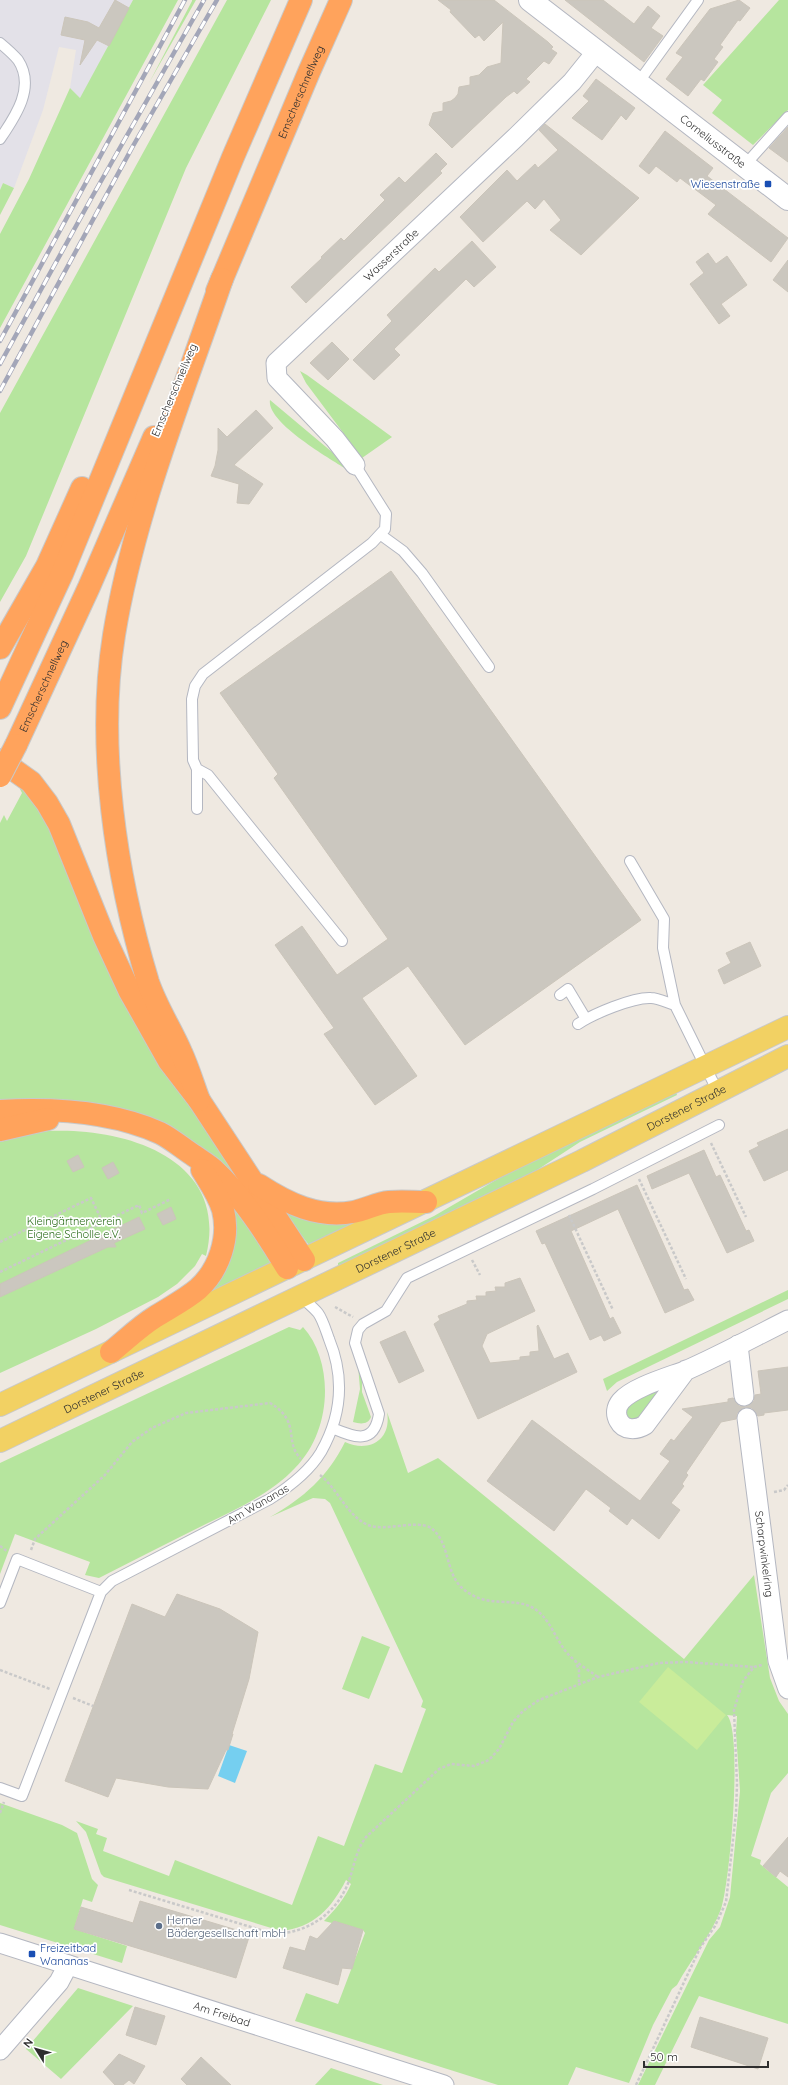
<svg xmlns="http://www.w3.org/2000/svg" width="788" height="2085" viewBox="0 0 788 2085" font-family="Quicksand,sans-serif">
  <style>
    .industrial { fill: #e3e1e8 }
    .green { fill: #b6e59e }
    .pitch { fill: #c9ec9a }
    .water { fill: #75cff0 }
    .building { fill: #cbc7bf; stroke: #cbc5ba }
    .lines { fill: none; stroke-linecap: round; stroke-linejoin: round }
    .lane-casing { stroke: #b4b7c1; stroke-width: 12 }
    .street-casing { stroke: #b4b7c1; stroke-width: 21 }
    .secondary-casing { stroke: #b4b7c1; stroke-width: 24 }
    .primary-casing { stroke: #c9c9c9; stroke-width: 24 }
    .highway-casing { stroke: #c9c9c9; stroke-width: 24 }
    .path { stroke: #c9c9c9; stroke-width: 2.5; stroke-dasharray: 3 2; stroke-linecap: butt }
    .lane { stroke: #fff; stroke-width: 10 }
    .street { stroke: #fff; stroke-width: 19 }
    .secondary { stroke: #fff; stroke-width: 22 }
    .primary { stroke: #f2d163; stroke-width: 22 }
    .highway { stroke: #ffa35c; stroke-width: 22 }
    .rail-casing { stroke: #a3a6b8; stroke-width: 4.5 }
    .rail { stroke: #fff; stroke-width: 3; stroke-dasharray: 9; stroke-linecap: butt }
    .highway-bridge-casing { stroke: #c9c9c9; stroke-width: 24; stroke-linecap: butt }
    .highway-bridge { stroke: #ffa35c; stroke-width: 22 }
    .transit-dot { fill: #1a4fb4; stroke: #fff; stroke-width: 1.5 }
    .service-dot { fill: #5c6f8a; stroke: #fff; stroke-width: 1.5 }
    .labels { text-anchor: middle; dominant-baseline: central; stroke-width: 3.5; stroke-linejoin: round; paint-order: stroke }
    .street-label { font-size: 11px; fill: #2e2e2e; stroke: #fff }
    .transit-label { font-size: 11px; fill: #164399; stroke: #fff; text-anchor: end }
    .park-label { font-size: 11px; fill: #2c6e1b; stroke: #fff }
    .service-label { font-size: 11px; fill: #4e5e75; stroke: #fff; text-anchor: start }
  </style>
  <rect width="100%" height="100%" fill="#efe9e1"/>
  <!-- industrial -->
  <path class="industrial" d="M0 0H133L80 99 70 88 76 50 59 47 43 110 14 188 3 183 0 190Z"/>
  <!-- green -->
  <path class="green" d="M133 0H178L0 328V234L29 179 70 88 80 98Z
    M192 0H196L149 83 192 1Z
    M227 0H271L186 168 26 556 0 602V413Z
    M779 0H788V110L753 145 712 113 722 100 703 85Z
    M3 183 14 188 0 215V190Z
    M300 371 307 375 392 437 362 458 306 383Z
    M270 400 332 452 346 469C329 458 266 422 270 400Z
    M23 782 61 843 253 1193 208 1153 173 1128 0 1105V823L4 815 7 821 22 793 20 789Z
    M676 1092 677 1095 580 1142 534 1172 338 1266V1263L434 1216 508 1173Z
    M48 1131C124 1127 230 1158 206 1256L202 1254 195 1266 177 1284 158 1297 96 1329 0 1373V1142L27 1135Z
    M227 1196 272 1260 270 1263 206 1295Z
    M282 1210 373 1216 309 1245Z
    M788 1290V1299L617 1382 607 1391 603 1379Z
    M289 1327 300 1330 303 1327C318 1343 325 1368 325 1391 325 1419 315 1448 295 1468 272 1493 238 1508 208 1523 171 1541 135 1560 99 1578L85 1575 90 1562 15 1534 0 1574V1463Z
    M358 1365 362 1375V1392L371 1417C368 1425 360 1424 353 1422L360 1389Z
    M656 1391 658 1392 638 1422 625 1417 626 1406Z
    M387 1412 408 1473 438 1458 684 1659 754 1575 770 1678 779 1701 788 1714V1773L771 1793 751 1856 761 1860 760 1864 788 1887V2024L699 1996 655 2085H638L709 1940 720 1927 730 1897 740 1791 736 1733 737 1716 727 1715C743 1733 730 1883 721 1909 712 1934 690 1961 677 1985L672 1989 653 2025 629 2083 576 2067 568 2085H498L295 2021 306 1993 338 2004 365 1933 363 1930 334 1921 332 1923 324 1921C335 1910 345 1898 351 1884L346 1880C332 1908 313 1928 281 1931L104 1877 101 1874 86 1832 76 1821 98 1829 96 1834 107 1838 103 1851 169 1876 175 1860 292 1905 318 1836 344 1846 375 1764 402 1773 426 1709 421 1707 423 1701 330 1503 325 1499 313 1498 270 1517C304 1498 328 1476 345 1442 369 1453 392 1440 387 1412Z
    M362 1636 390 1647 369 1699 342 1689Z
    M0 1803 62 1825 77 1833 92 1879 98 1885 92 1902 83 1899 74 1929 127 1946 122 1963 0 1925Z
    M78 1988 133 2006 61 2079 26 2049Z
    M331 2068 383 2085H315Z"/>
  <!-- pitch -->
  <path class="pitch" d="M668 1667 726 1715 697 1750 639 1702Z"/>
  <!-- water -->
  <path class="water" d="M229 1745 247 1751 235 1783 218 1776Z"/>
  <!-- building -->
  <path class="building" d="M115 0 129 8 109 46 97 40 80 65 85 40 61 35 65 17 88 22 99 28Z
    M438 0H494L548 42 553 47 551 49 557 53 549 64 544 61 526 79 530 82 517 94 514 91 506 97 452 148 429 125 433 113 443 111V103L451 101 455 98 458 94 459 87 470 85V77L479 75 487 67 501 63 503 22 484 41 479 35 475 38 450 12 451 10Z
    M565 0H603L634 24 648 6 660 16 651 28 663 36 644 62Z
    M739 0 750 8 740 21 738 20 720 45 723 47 714 59 718 62 704 81 701 79 688 96 666 79 683 57 676 53 710 9Z
    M596 79 635 108 626 120 621 115 602 140 572 118 589 101 583 96Z
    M545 124 639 198 581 255 550 230 561 220 544 199 535 209 527 201 483 242 460 217 507 170 517 181 535 164 538 168 558 150 539 130Z
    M788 127V162L769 148Z
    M665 131 713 168 707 176 788 238 771 262 708 214 716 205 680 178 677 182 656 166 649 174 639 166Z
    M436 153 447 164 440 171 442 173 306 303 291 287 322 258 321 257 341 238 344 241 385 200 380 195 399 177 405 183Z
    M472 241 496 267 474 287 466 279 394 349 400 355 374 380 353 360 392 321 387 315 435 268 439 272Z
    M708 253 716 264 727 256 747 285 721 304 730 316 719 324 690 284 704 273 696 262Z
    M788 260V292L773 280Z
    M332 342 349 359 328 380 310 363Z
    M256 410 273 428 234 465 263 484 249 504 237 503 239 484 211 476 215 466 218 450V428L227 437Z
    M391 571 641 920 465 1045 408 966 362 998 417 1076 375 1105 324 1034 334 1028 275 945 302 926 337 975 388 939 274 778 278 774 220 693Z
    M750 942 761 966 724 984 718 970 731 963 726 953Z
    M788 1129V1170L764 1181 749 1151 759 1146 757 1143Z
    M704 1150 716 1177 720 1175 746 1231 749 1230 754 1241 727 1253 689 1173 652 1189 647 1176Z
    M78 1155 84 1167 73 1172 67 1161Z
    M113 1162 119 1173 108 1179 102 1168Z
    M637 1185 684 1290 688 1289 694 1300 665 1313 618 1209 571 1231 610 1319 613 1317 621 1333 604 1341 601 1335 590 1340 545 1243 542 1244 536 1231Z
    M171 1207 176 1219 163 1225 157 1214Z
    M139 1217 145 1229 114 1243 116 1247H108L0 1297V1284Z
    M520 1278 535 1311 487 1334 482 1346 490 1363 520 1360V1357L530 1356V1352L539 1351 537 1326 538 1325 554 1359 568 1353 577 1372 478 1419 434 1324 440 1320 438 1316 467 1304V1301L477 1300 476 1296H486V1292L496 1291 495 1287H505V1283Z
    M405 1331 424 1371 399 1383 380 1342Z
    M788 1367V1410L764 1413V1415L758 1416 752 1408 745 1407 737 1413 736 1419 721 1422 686 1473 688 1475 682 1484 684 1486 671 1503 680 1510 659 1539 632 1518 627 1525 609 1511 611 1508 586 1489 554 1531 487 1481 532 1420 640 1501 670 1461 660 1454 671 1439 674 1441 693 1417 682 1409 728 1402V1399L733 1398 739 1406 746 1407 754 1401 755 1395 761 1394 758 1371Z
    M177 1594 220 1609 258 1632 249 1679 232 1734H233L228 1750H226L208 1789 168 1787 116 1778 108 1797 65 1781 132 1604 165 1617Z
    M788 1837V1877L780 1871 776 1877 763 1866Z
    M140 1901 250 1934 236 1978 74 1929 81 1907 133 1923Z
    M334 1921 363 1930 352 1969 342 1968 338 1985 283 1968 290 1947 305 1951 310 1936 317 1939Z
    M135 2007 165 2016 156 2045 126 2035Z
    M700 2017 768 2038 758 2069 691 2047Z
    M119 2054 145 2066 134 2084 129 2080 123 2085H115L103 2072Z
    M201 2057 231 2085H187L181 2079Z"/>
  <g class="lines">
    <defs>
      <path id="lane" d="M0 43C6 48 13 54 18 60 36 87 15 117 0 139
        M638 83 698 0
        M745 165 788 117
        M381 535 403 551 422 573 489 667
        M197 769 208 775 342 941
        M197 809V769L193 760 192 699 195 686 203 674 372 543 385 529 386 514 355 465
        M560 995 568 989 586 1019
        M675 1005 718 1092
        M578 1024C593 1014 633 997 651 998 658 998 668 1003 675 1005L663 948 664 919 630 861
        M332 1428C354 1437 374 1446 379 1414L355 1343 358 1330 363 1324 386 1311 407 1278 593 1189 719 1125
        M0 1603 17 1559 101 1592
        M0 1788 22 1796 101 1592 112 1581 270 1499C289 1487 309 1472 321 1452 342 1415 345 1378 329 1339 326 1331 323 1320 318 1313 313 1307 306 1302 301 1296"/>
      <g id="street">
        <path id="s1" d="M355 465 335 439 277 378 276 363 515 138 572 82 597 51"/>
        <path d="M738 1345 744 1396"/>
        <path d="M686 1370 645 1425C637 1430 624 1431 619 1421 615 1414 616 1407 621 1401 633 1387 669 1377 687 1370 721 1355 754 1337 788 1320"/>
        <path id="s2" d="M747 1418 778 1661 788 1689"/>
        <path id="s3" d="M0 1943 444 2085"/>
        <path d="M0 2050 59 1982 68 1965"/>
      </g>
      <g id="secondary">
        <path id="s4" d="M530 0 788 199"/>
      </g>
      <g id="primary">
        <path d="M0 1405 788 1027"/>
        <path id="s5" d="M0 1441 582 1161 788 1056"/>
      </g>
      <g id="highway">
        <path id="s6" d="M217 291 309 72 341 0"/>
        <path d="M0 648 47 566 82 488"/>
        <path d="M0 708 62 574 233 157 301 0"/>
        <path id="s7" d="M16 745 89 587 154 437"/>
        <path d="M0 760 31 782 47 803 59 824 104 936 129 990 169 1061 199 1100 304 1260"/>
        <path d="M199 1100C193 1084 188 1067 181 1052 171 1029 156 1006 148 982 116 876 96 746 114 635 134 513 182 396 222 279"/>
        <path d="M0 1111C54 1108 111 1111 160 1133 172 1139 182 1148 193 1155 200 1160 209 1165 215 1171 243 1197 268 1236 287 1268"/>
        <path d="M0 1130 48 1119"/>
        <path d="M259 1185C288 1204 318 1218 353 1212 365 1210 377 1203 389 1202 401 1201 414 1202 426 1202"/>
        <path d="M111 1352C126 1340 139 1327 155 1317 169 1308 185 1300 198 1289 219 1270 230 1238 223 1210 219 1196 210 1183 202 1170"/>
      </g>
    </defs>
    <!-- lane casing -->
    <use href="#lane" class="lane-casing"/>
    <!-- street casing -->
    <use href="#street" class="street-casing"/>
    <!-- secondary casing -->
    <use href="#secondary" class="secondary-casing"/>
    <!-- primary casing -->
    <use href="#primary" class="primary-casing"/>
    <!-- highway casing -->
    <use href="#highway" class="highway-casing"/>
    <!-- path -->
    <path class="path" d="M711 1143 746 1217
      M639 1179 686 1279
      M569 1215 613 1310
      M0 1242 91 1198 103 1223
      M472 1260 480 1275
      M0 1272 139 1205 142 1213 171 1199
      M335 1307 353 1317
      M320 1475C338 1489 347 1516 368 1525 385 1532 417 1519 431 1528 450 1542 445 1571 461 1587 487 1611 513 1595 535 1609 550 1619 556 1640 567 1653 575 1662 588 1670 598 1677
      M774 1492 784 1490 788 1485
      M0 1546 8 1552
      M31 1550 35 1539 105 1475 132 1442 152 1428 186 1413 270 1403C302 1422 283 1441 301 1459
      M575 1660 579 1670V1685
      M0 1670 50 1689
      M73 1698 93 1706
      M0 1813 4 1802
      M129 1890 274 1934C305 1933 332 1917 346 1888 354 1871 354 1853 366 1837L439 1769 451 1764 474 1766 489 1760 499 1749 513 1722 523 1711 539 1700 598 1677 659 1663 686 1662 754 1667
      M636 2085 700 1948 715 1926 726 1902 736 1813 737 1784 734 1710 743 1681 754 1667 762 1665"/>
    <!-- lane -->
    <use href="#lane" class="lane"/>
    <!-- street -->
    <use href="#street" class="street"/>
    <!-- secondary -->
    <use href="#secondary" class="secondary"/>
    <!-- primary -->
    <use href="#primary" class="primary"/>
    <!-- highway -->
    <use href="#highway" class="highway"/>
    <defs>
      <path id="rail" d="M0 341 185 0
        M0 364 92 197 204 0
        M0 391 133 146 217 0"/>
    </defs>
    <!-- rail casing -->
    <use href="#rail" class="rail-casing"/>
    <!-- rail -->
    <use href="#rail" class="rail"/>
    <defs>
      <path id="highway-bridge" d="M0 776 16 745"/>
    </defs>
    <!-- highway-bridge casing -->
    <use href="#highway-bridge" class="highway-bridge-casing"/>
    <!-- highway-bridge -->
    <use href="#highway-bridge" class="highway-bridge"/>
  </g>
  <!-- markers -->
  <g class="transit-dot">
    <rect x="764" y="180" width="8" height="8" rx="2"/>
    <rect x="28" y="1950" width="8" height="8" rx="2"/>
  </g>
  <circle class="service-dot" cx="159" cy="1926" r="4"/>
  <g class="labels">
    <!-- street labels -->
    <g class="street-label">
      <text stroke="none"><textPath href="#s6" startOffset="216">Emscherschnellweg</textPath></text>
      <text stroke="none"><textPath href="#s4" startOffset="231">Corneliusstraße</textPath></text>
      <text stroke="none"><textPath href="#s1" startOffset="290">Wasserstraße</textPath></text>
      <text transform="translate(174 390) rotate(-67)">Emscherschnellweg</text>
      <text stroke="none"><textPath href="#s7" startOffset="65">Emscherschnellweg</textPath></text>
      <text stroke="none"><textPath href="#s5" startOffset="763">Dorstener Straße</textPath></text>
      <text stroke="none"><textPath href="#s5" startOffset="439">Dorstener Straße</textPath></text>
      <text stroke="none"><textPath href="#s5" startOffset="115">Dorstener Straße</textPath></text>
      <text transform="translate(258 1504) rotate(-30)">Am Wananas</text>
      <text stroke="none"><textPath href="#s2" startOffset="137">Scharpwinkelring</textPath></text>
      <text stroke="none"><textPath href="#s3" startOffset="233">Am Freibad</textPath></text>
    </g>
    <!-- transit labels -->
    <g class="transit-label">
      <text x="760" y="184">Wiesenstraße</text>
      <text x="40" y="1948" text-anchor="start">Freizeitbad<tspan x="40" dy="13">Wananas</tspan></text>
    </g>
    <!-- park labels -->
    <g class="park-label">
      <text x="74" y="1221">Kleingärtnerverein<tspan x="74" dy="13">Eigene Scholle e.V.</tspan></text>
    </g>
    <!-- service labels -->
    <g class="service-label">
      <text x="167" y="1920">Herner<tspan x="167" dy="13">Bädergesellschaft mbH</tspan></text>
    </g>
  </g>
  <!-- north arrow -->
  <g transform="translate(36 2049) rotate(307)" stroke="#ffffff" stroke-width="3" paint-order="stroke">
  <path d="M0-3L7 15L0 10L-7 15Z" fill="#2e2e2e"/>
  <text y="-6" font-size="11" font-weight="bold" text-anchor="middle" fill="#2e2e2e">N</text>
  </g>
  <!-- scale -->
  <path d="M644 2061v6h124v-6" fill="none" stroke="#2e2e2e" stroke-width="2"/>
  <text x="650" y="2061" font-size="12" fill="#2e2e2e" stroke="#ffffff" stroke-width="3" paint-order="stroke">50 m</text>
</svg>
